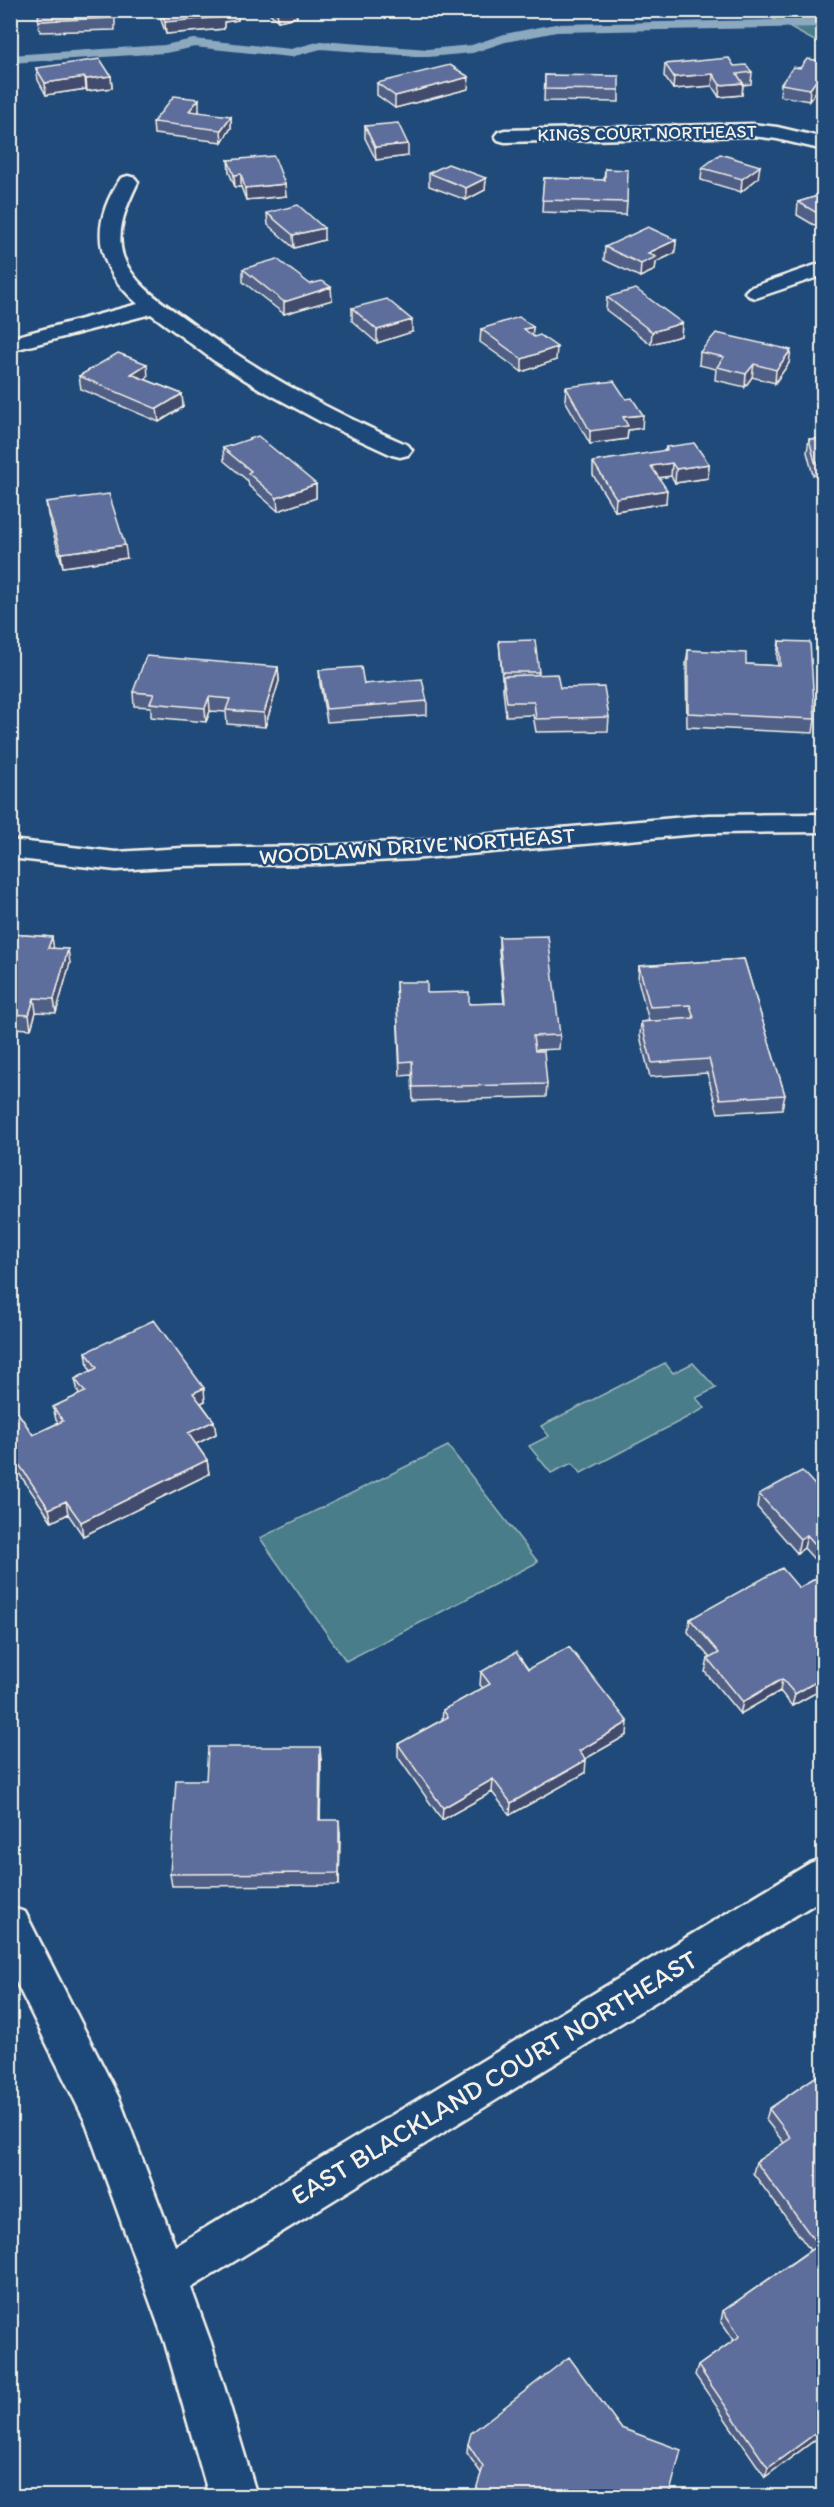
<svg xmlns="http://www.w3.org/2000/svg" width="834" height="2507" viewBox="0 0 834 2507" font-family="Itim,sans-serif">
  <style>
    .green { fill: #497d8a; stroke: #9eb7b9; stroke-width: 1.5 }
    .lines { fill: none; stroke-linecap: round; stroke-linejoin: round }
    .stream { stroke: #8da9c0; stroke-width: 8 }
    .minor-casing { stroke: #f4f1e8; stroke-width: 5 }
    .tertiary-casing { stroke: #f4f1e8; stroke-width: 5 }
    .minor { fill: #1f4a7a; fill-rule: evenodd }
    .tertiary { fill: #1f4a7a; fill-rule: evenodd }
    .wall { fill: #505e86; stroke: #f4f1e8; stroke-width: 1.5 }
    .shaded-wall { fill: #414c6d; stroke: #f4f1e8; stroke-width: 1.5 }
    .building { fill: #5d6d9c; stroke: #f4f1e8; stroke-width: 1.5 }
    .labels { text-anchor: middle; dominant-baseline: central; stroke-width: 4.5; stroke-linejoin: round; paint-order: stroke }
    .far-street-label { font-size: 18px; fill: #f4f1e8; stroke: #1f4a7a }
    .street-label { font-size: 22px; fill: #f4f1e8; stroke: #1f4a7a }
    .near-street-label { font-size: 27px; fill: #f4f1e8; stroke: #1f4a7a }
  </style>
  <rect width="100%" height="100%" fill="#1f4a7a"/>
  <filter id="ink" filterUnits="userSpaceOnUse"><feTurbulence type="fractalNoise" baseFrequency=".0167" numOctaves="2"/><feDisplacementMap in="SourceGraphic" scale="12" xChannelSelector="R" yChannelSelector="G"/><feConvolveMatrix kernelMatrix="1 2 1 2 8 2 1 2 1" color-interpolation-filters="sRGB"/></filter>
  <g filter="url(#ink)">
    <!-- green -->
    <path class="green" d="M759 11H823V45H822Z
      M665 1363 673 1373 693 1363 716 1388 696 1398 705 1408 581 1473 572 1463 551 1473 529 1446 549 1436 541 1426Z
      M448 1446 538 1562 346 1661 260 1538Z"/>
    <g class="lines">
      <!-- stream -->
      <path class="stream" d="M10 59 165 49 194 43 291 53 321 45 428 53 472 49 505 38 556 28 824 23"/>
      <defs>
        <path id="minor" d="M752 124 777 127 824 138V150L777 139 752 136 505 142 498 140 495 136 498 132 505 130Z
          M128 176 135 178 138 182C127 205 115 230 123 256 134 287 166 304 190 322 261 374 328 410 408 445L412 450 408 455 400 457 392 455 325 424 260 389 213 360 151 314 10 351V338L138 304C96 267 88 226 121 178Z
          M824 262V275L756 298 749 296 745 292 749 288Z
          M824 1858V1898L191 2288 211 2343 257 2496H209L165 2343 85 2121 10 1970V1907L25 1912 119 2098 175 2246 810 1863Z"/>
        <path id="tertiary" d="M824 814V832L708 833 412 859 321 864 183 866 116 870 10 858V840L116 852 183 848 321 846 412 841 708 815Z"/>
      </defs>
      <!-- minor casing -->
      <use href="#minor" class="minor-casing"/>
      <!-- tertiary casing -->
      <use href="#tertiary" class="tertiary-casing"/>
      <!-- minor -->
      <use href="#minor" class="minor"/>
      <!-- tertiary -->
      <use href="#tertiary" class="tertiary"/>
    </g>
    <!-- wall -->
    <path class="wall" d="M160 10H238V20L224 22V29L166 34 161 20Z
      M266 10H307L296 13 297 17 278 21Z
      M115 17V30L40 32 38 21Z
      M824 61V91L817 90 809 101 780 96 781 84 800 68Z
      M665 64 734 66 752 72 751 84 743 85 742 95 719 97 712 86 673 89 664 76Z
      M36 68 111 76 112 88 87 91 86 89 46 95 38 80Z
      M545 75 619 90V102L544 101Z
      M377 83 468 89 395 108 377 95Z
      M199 111 198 113 231 116V128L222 142 154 134 153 122Z
      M365 126 408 156 376 160 365 138Z
      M228 160 286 196 246 200 241 187H235L229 172Z
      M702 168 758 178 741 192 701 180Z
      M605 169 627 202 626 215 542 212 544 178 604 180Z
      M429 173 486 178 485 190 466 200 429 186Z
      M824 194V231L797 215 798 202Z
      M267 213 324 240 294 248 268 225Z
      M676 240 675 253 656 262 655 270 640 277 604 260 605 247Z
      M243 269 310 284 332 300 284 314 243 282Z
      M607 297 682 323 681 336 651 344 606 310Z
      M352 308 412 332 377 343 352 321Z
      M533 327 532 335 556 360 522 372 480 342 481 329Z
      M700 352 789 363 775 383 752 377 745 387 715 380 716 369 699 365Z
      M79 376 148 377 144 379 182 394 183 407 159 422 81 389Z
      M566 387 626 399 642 428 628 430 627 439 590 444 565 400Z
      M809 439H824V475H813L807 452Z
      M666 447 709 464 708 478 675 483 671 476 659 478 666 503 615 511 593 475V462L665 451Z
      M223 448 316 484V498L278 511 249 486 248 481 224 461Z
      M46 502 127 558 63 567 48 515Z
      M499 641 539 672 538 675 609 717 608 731 536 732 533 715 506 716 503 689V679H502Z
      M779 641 815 719 813 733 687 727 686 664 688 650 746 664 778 666 777 655Z
      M278 667 279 681 265 727 227 724 226 712 210 711 206 722 151 717V707L134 706 133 692Z
      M319 670 427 701V715L327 722 320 684Z
      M10 934 52 937 53 948 70 963 56 1013 36 1012 31 1029 10 1028Z
      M499 937 560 1035 559 1049 535 1050 547 1084 546 1097 413 1101 412 1075 400 1076 396 982 427 993 469 1004 504 1003 499 951Z
      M744 959 785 1095 782 1109 718 1113 707 1073 650 1077 640 1036 641 1022 649 1021 638 980 639 966Z
      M86 1352 205 1401 201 1403 214 1421 216 1434 196 1444 207 1460 209 1474 83 1536 68 1514 52 1522 10 1460V1401L33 1435 58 1423 56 1420 53 1407 79 1395 78 1392 75 1379 91 1371 88 1366Z
      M759 1494 824 1495V1570L804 1548 797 1553 757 1507Z
      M824 1574V1688L792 1706 780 1691 740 1714 705 1672 708 1659 710 1658 688 1632 690 1619 799 1588Z
      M528 1669 627 1735 585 1759V1773L510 1815 492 1792 442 1820 398 1757V1744L442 1720 443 1710 483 1688 480 1685 481 1672Z
      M321 1759 320 1820 340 1833 339 1885 172 1886 170 1874 206 1780Z
      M824 2071V2433L765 2477 695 2375 698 2366 734 2340 721 2321 723 2311 810 2250 753 2173 756 2162 784 2143 766 2120 769 2109Z
      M468 2444 669 2496 481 2473 467 2453Z"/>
    <!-- shaded-wall -->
    <path class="shaded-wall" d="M220 10H238V20L224 22V29L166 34 165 22Z
      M277 10H307L296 13 297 17 278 21Z
      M713 74 712 86 673 89 674 77Z
      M111 76 112 88 87 91 86 79Z
      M85 77 86 89 46 95 45 83Z
      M469 77 468 89 395 108V96Z
      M818 78 817 90 809 101 810 89Z
      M743 83 742 95 719 97 720 85Z
      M199 99V111L190 124 189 111Z
      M231 116V128L222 142 221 130Z
      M408 144V156L376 160 375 147Z
      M760 166 758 178 741 192 742 179Z
      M241 174V187H235L234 175Z
      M486 178 485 190 466 200V188Z
      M285 184 286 196 246 200 245 188Z
      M324 228V240L294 248 293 235Z
      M676 240 675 253 656 262 655 270 640 277 641 264 648 253Z
      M331 287 332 300 284 314V302Z
      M10 288H12L13 300 10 302Z
      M412 320V332L377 343V330Z
      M682 323 681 336 651 344 652 332Z
      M533 327 532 339 524 329Z
      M557 347 556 360 522 372V359Z
      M791 350 789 363 775 383 776 370Z
      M147 364 148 377 132 387 131 374Z
      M754 364 752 377 745 387 746 374Z
      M182 394 183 407 159 422 157 409Z
      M643 415 642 428 628 430 627 439 590 444V431L623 417Z
      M672 463 671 476 650 479 651 466Z
      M709 464 708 478 675 483 676 469Z
      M316 484V498L278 511 277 498Z
      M667 490 666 503 615 511 616 498Z
      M125 545 127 558 63 567 61 553Z
      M278 667 279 681 265 727 264 713Z
      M209 697 210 711 206 722 205 708Z
      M52 937 54 951 48 948Z
      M68 949 70 963 56 1013 54 999Z
      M34 998 36 1012 31 1029 29 1015Z
      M12 1268 14 1282 10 1284V1269Z
      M204 1388 205 1401 195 1406 193 1393Z
      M214 1421 216 1434 190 1447 188 1433Z
      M207 1460 209 1474 83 1536 81 1522Z
      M66 1501 68 1514 52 1522 49 1509Z
      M807 1535 804 1548 797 1553 800 1539Z
      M824 1677V1688L792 1706 795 1694Z
      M782 1679 780 1691 740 1714 743 1702Z
      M628 1722 627 1735 578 1763 579 1751Z
      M320 1747 321 1759 320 1833 319 1820Z
      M586 1760 585 1773 510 1815 511 1803Z
      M493 1779 492 1792 442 1820 443 1808Z
      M339 1820 340 1833 339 1885Z
      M824 2427V2433L765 2477 768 2468Z"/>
    <!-- building -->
    <path class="building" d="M39 10H114V18L38 21Z
      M161 10H220L223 17 165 22Z
      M729 58 734 66 746 65 752 72 737 74 743 83 720 85 713 74 674 77 665 64Z
      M100 59 111 76 86 79 85 77 45 83 36 68Z
      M807 59 824 61V79L818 78 810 89 781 84 793 67 800 68Z
      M450 65 469 77 395 96 377 83Z
      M545 75 619 76V90L545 89Z
      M174 96 199 99 189 111 231 116 221 130 153 122Z
      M398 123 408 144 375 147 365 126Z
      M720 154 760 166 742 179 702 168Z
      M274 156 285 184 245 188 241 174 234 175 228 160Z
      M448 164 486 178 466 188 429 173Z
      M605 169 628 170 627 202 542 200 544 178 605 180Z
      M824 194V217L798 202Z
      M298 205 324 228 293 235 267 213Z
      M648 227 676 240 648 253 656 257 641 264 605 247Z
      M277 259 310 284 322 281 331 287 284 302 243 269Z
      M636 289 682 323 652 332 607 297Z
      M387 299 412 320 377 330 352 308Z
      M519 317 533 327 524 329 534 337 540 335 557 347 522 359 481 329Z
      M716 333 791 350 776 370 754 364 746 374 717 367 724 357 700 352Z
      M118 353 147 364 131 374 182 394 157 409 79 376Z
      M614 381 626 399 632 398 643 415 623 417 628 426 590 431 566 387Z
      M258 436 316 484 277 498 248 473 251 471 223 448Z
      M809 439H824V462H815Z
      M694 443 709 464 676 469 672 463 651 466 667 490 616 498 593 462 667 450 666 447Z
      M109 494 125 545 61 553 46 502Z
      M535 640 539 672H502L499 641Z
      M779 641 810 642 815 719 688 713V650L746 653V664L780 666Z
      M146 656 278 667 264 713 226 710 230 699 209 697 205 708 150 703 154 694 133 692Z
      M361 667 364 684 422 679 427 701 326 709 319 670Z
      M557 674 560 688 604 687 609 717 536 719 534 702H507L503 676Z
      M10 934 52 937 48 948 68 949 54 999 34 998 29 1015 10 1014Z
      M548 936 560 1035 533 1036 535 1051H544L547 1084 413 1087 412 1061 400 1062 396 982H427V993L469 992V1004L505 1003 499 937Z
      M744 959 785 1095 720 1099 709 1059 652 1063 641 1022 694 1018 690 1005 650 1007 639 966Z
      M154 1320 204 1388 193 1393 214 1421 188 1433 207 1460 81 1522 66 1501 49 1509 10 1451V1401L33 1435 63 1421 53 1407 85 1392 75 1379 97 1368 86 1352Z
      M802 1471 824 1495V1554L807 1535 800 1539 759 1494Z
      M782 1568 799 1588 824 1574V1677L795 1694 782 1679 743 1702 708 1659 719 1653 690 1619Z
      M569 1647 628 1722 579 1751 586 1760 511 1803 493 1779 443 1808 398 1744 448 1717 443 1710 490 1684 481 1672 516 1652 528 1669Z
      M208 1747H320L319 1820H339V1873L170 1874 176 1780H206Z
      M824 2071V2427L768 2468 698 2366 740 2336 723 2311 818 2245 756 2162 791 2138 769 2109Z
      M569 2357 621 2428 681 2450 669 2496H474L483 2467 468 2444 471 2433Z"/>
  </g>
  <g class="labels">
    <!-- far-street labels -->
    <g class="far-street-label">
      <text transform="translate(647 133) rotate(-1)">KINGS COURT NORTHEAST</text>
    </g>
    <!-- street labels -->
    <g class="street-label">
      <text transform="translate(417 846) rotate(-4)">WOODLAWN DRIVE NORTHEAST</text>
    </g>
    <!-- near-street labels -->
    <g class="near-street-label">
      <text transform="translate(494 2077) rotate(-31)">EAST BLACKLAND COURT NORTHEAST</text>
    </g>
  </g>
  <!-- margin -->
  <rect width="834" height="2507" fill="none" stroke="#1f4a7a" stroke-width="36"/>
  <rect x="18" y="18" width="798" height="2471" fill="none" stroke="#f4f1e8" stroke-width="2" filter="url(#ink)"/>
</svg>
